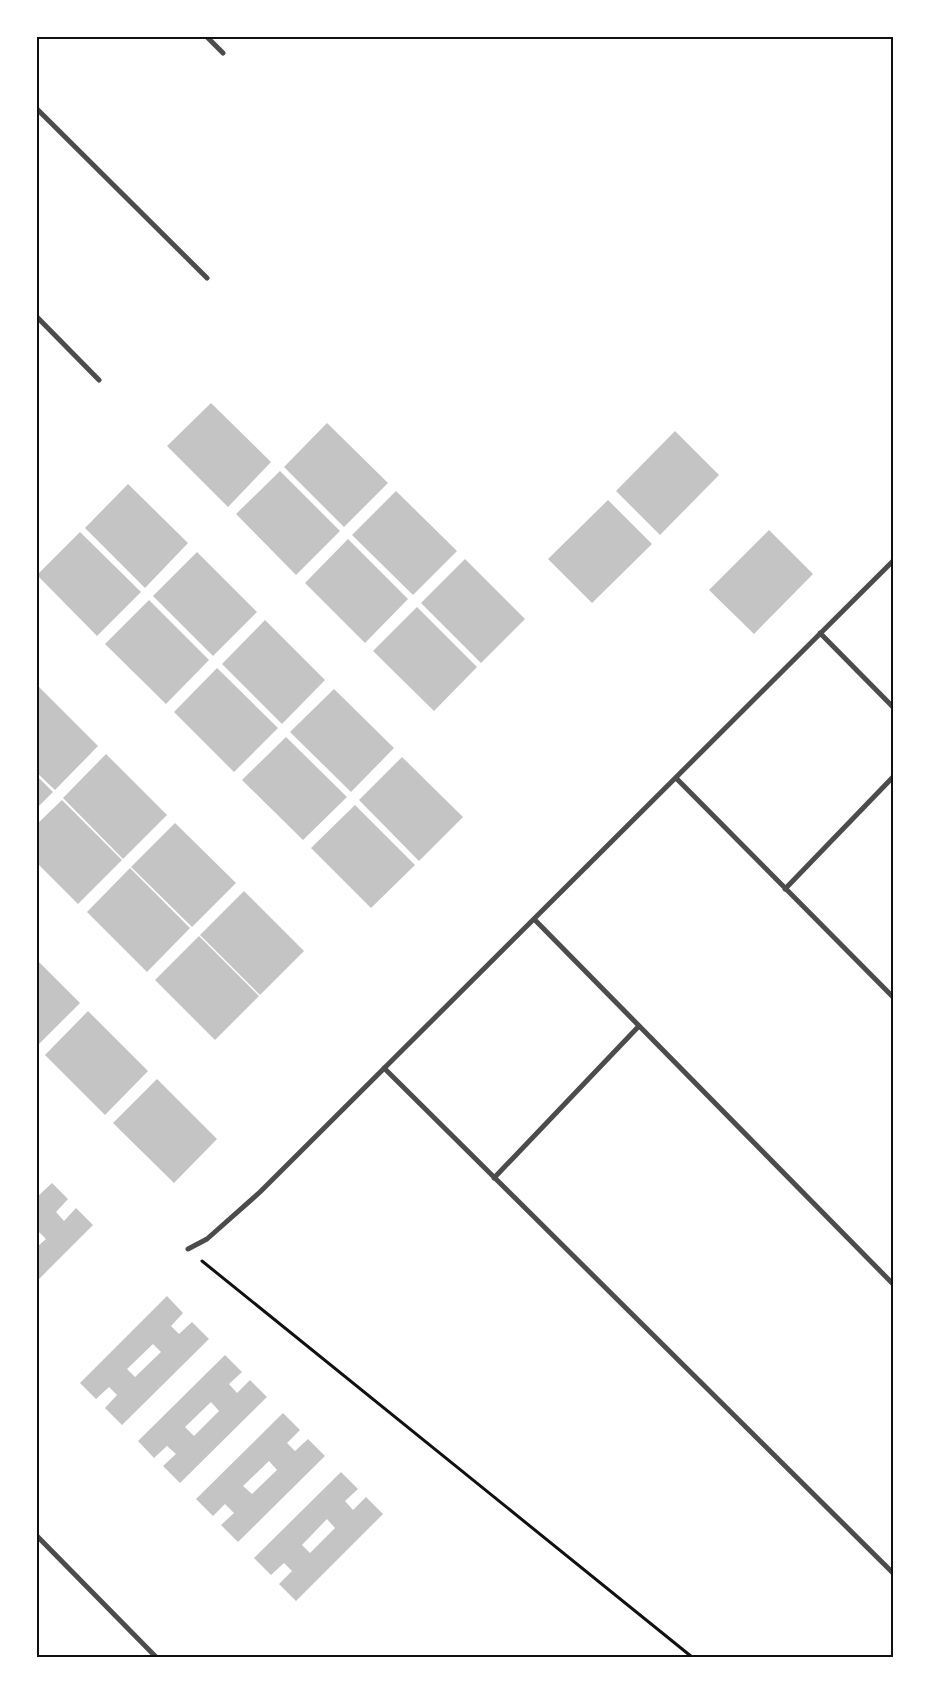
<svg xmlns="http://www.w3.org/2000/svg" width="929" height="1693" viewBox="0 0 929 1693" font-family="Jost,sans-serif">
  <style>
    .building { fill: #c4c4c4; fill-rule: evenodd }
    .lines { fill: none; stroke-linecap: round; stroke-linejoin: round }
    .path { stroke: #111; stroke-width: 3 }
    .minor { stroke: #4c4c4c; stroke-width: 5 }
    .neatline { fill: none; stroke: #111; stroke-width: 2 }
  </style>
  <rect width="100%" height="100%" fill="#fff"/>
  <!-- building -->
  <path class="building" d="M211 403 271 462 228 507 167 446Z
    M327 423 388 483 344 527 284 467Z
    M675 431 719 475 660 535 616 491Z
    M280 471 340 531 296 575 236 514Z
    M128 484 188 543 145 588 85 528Z
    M396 491 457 551 413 595 352 535Z
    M608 500 652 544 592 603 548 559Z
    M769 530 813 574 754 634 709 590Z
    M80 532 141 592 97 636 37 575Z
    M348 539 408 599 365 643 305 583Z
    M197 552 257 612 213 656 153 596Z
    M465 559 525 619 481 663 421 603Z
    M149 600 209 660 166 704 105 644Z
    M417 607 477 667 434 711 373 651Z
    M265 620 325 680 282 724 222 664Z
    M217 668 278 728 234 772 174 712Z
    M38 686 98 746 55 790 36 772V688Z
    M334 689 394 748 351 792 290 732Z
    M286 737 347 797 303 840 242 780Z
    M106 754 167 815 123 859 63 798Z
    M402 757 463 817 419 861 359 800Z
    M36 775 53 792 36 809Z
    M62 800 122 860 78 904 36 862V825Z
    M355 805 415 865 371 908 311 848Z
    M175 823 236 883 192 927 131 867Z
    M130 868 190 928 147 972 87 912Z
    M244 891 304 951 260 995 200 935Z
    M199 936 259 996 215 1040 155 980Z
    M36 959 80 1003 36 1047Z
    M88 1011 148 1071 105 1115 45 1055Z
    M157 1079 217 1139 174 1183 113 1123Z
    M52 1183 68 1199 56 1212 64 1221 76 1208 93 1225 36 1282V1248L46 1239 37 1230 36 1231V1198Z
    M167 1296 183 1313 171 1326 179 1334 192 1322 209 1339 122 1425 105 1408 117 1395 109 1387 96 1399 80 1383ZM153 1344 161 1352 135 1377 127 1369Z
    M225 1355 242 1372 229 1384 237 1393 250 1380 267 1397 180 1483 163 1466 176 1454 167 1446 154 1458 138 1441ZM211 1402 219 1411 194 1436 185 1427Z
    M283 1413 300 1430 287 1443 295 1451 308 1439 325 1456 238 1542 221 1525 234 1513 225 1504 213 1516 196 1499ZM269 1461 277 1470 252 1494 243 1486Z
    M341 1472 358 1489 345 1501 353 1510 366 1497 383 1514 296 1601 279 1584 292 1571 284 1563 271 1575 254 1558ZM327 1519 335 1528 310 1553 302 1545Z"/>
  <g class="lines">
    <!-- path -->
    <path class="path" d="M202 1261 692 1657"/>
    <!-- minor -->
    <path class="minor" d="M206 36 223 53
      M36 108 207 278
      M36 316 99 380
      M820 633 893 707
      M676 778 893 997
      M785 889 893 777
      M534 919 893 1284
      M384 1068 893 1573
      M494 1178 639 1026
      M188 1249 207 1239 260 1192 893 561
      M36 1535 156 1657"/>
  </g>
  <!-- border -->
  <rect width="929" height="1693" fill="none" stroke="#ffffff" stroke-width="75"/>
  <rect x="38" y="38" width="854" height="1618" class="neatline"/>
</svg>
